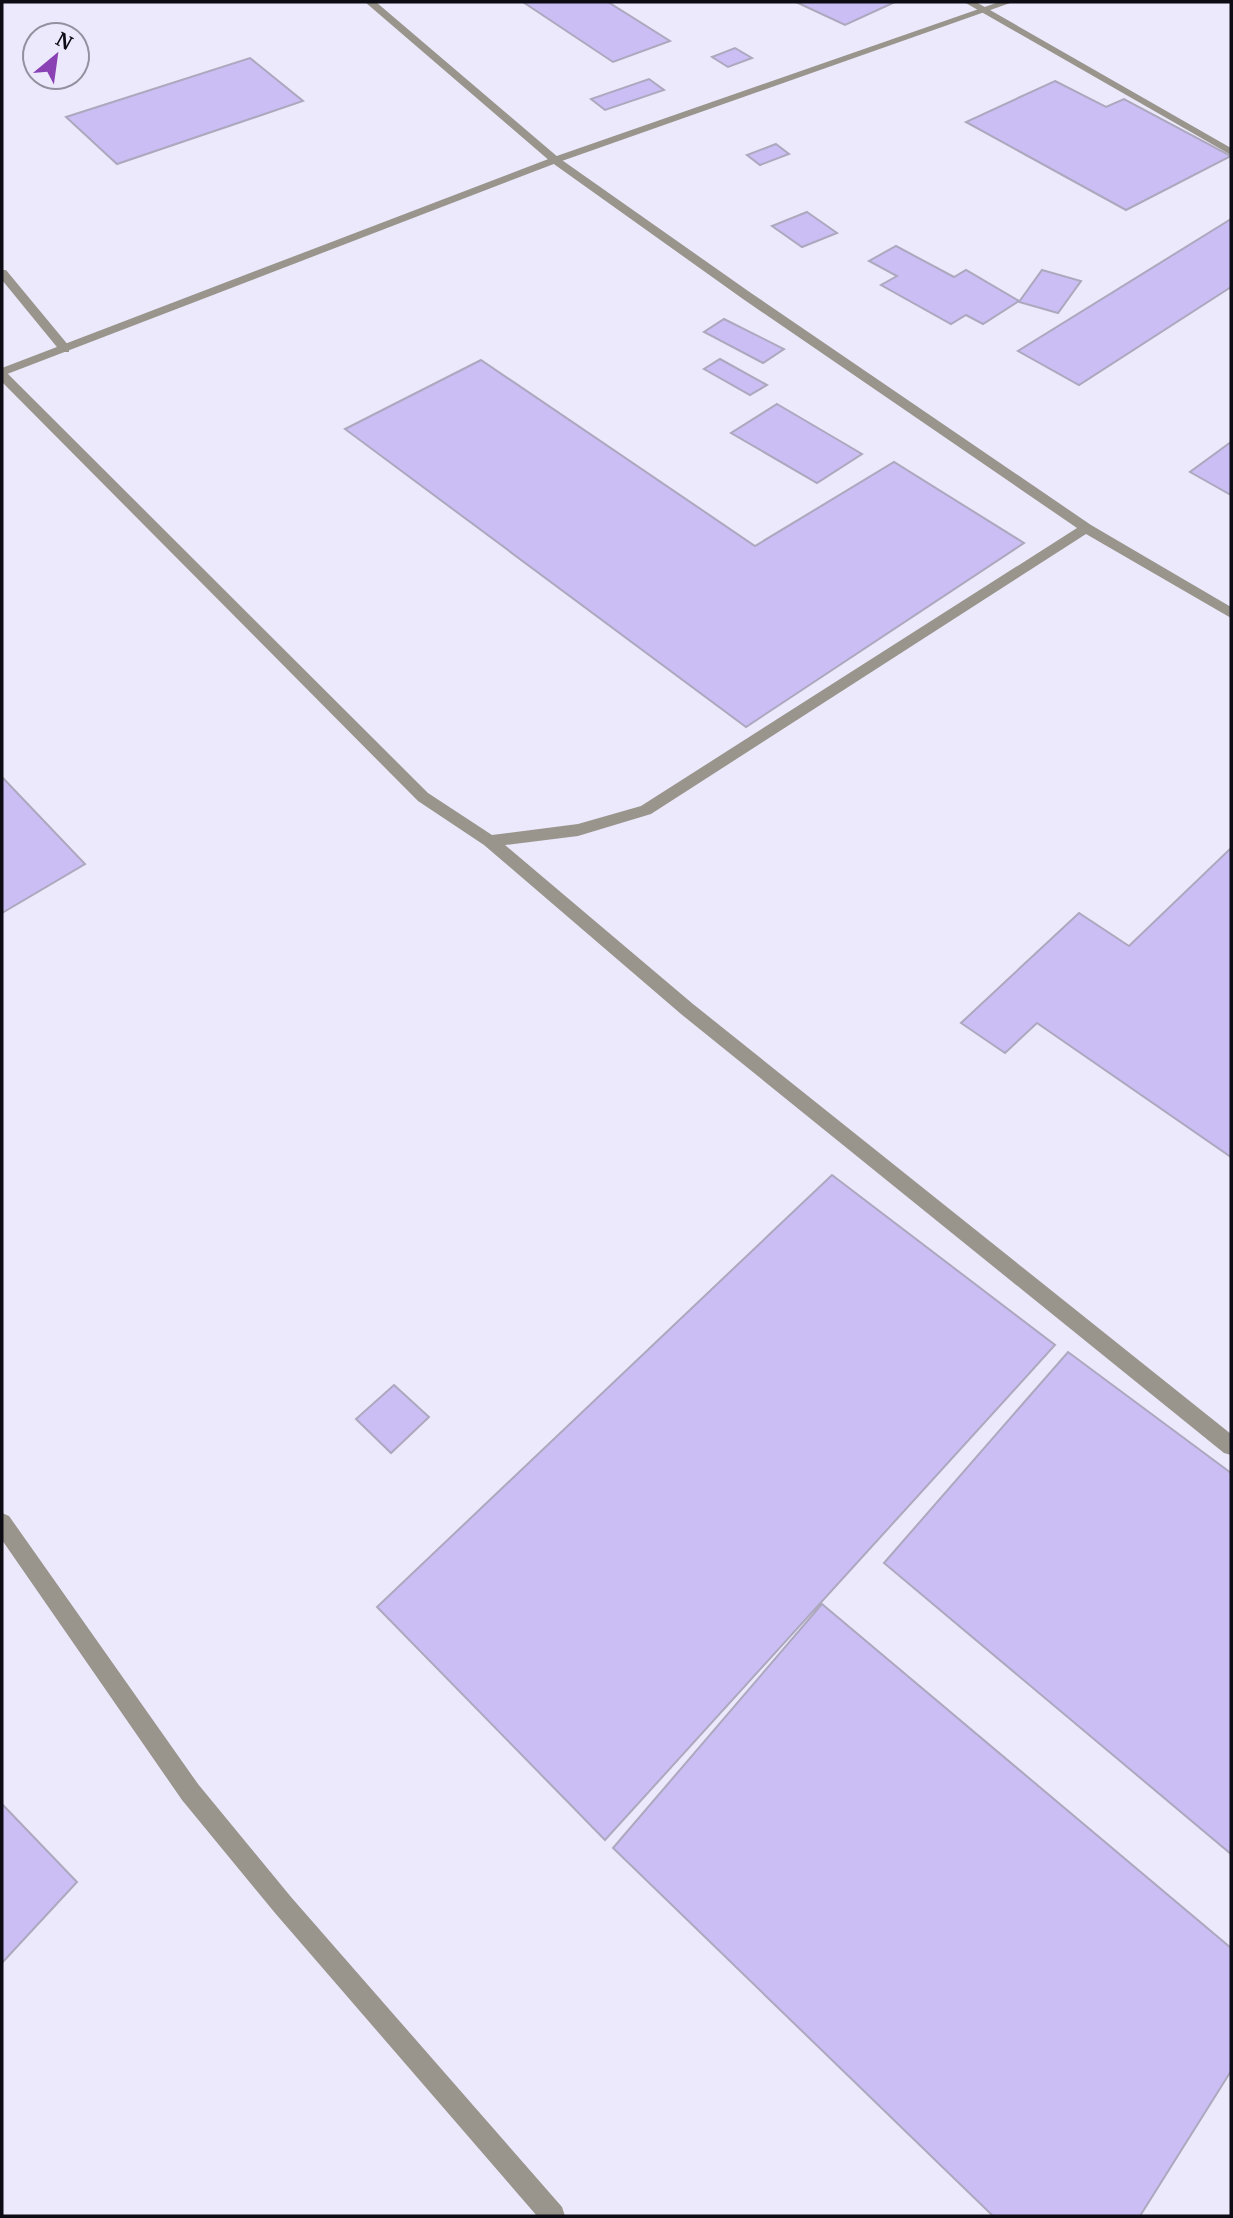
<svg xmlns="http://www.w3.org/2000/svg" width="1233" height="2218" viewBox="0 0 1233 2218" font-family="Merriweather,serif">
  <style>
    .building { fill: #cbbef5; stroke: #ada8be; stroke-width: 2 }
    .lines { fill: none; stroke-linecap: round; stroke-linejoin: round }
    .lane { fill: #99958c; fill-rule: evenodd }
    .street { fill: #99958c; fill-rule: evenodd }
  </style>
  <rect width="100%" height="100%" fill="#ece9fc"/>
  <!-- building -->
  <path class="building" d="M523 2H608L670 41 613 62Z
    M796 2H895L845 25Z
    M735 48 752 58 728 67 712 57Z
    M250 58 303 101 117 164 66 117Z
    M649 79 664 90 605 110 591 99Z
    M1055 81 1106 107 1124 99 1231 156 1126 210 966 122Z
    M776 144 789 154 760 165 747 155Z
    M807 212 837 233 802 247 772 226Z
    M1231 219V287L1079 385 1018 351Z
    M896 246 954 277 966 270 1019 301 983 324 966 315 951 324 881 285 897 276 869 261Z
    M1042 270 1081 281 1058 313 1019 302Z
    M724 319 784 349 763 363 704 332Z
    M720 359 767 385 750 395 704 369Z
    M481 360 755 546 894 462 1024 543 746 727 345 429Z
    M777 404 862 454 817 483 731 433Z
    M1231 442V495L1190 472Z
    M2 777 85 864 2 913Z
    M1231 848V1157L1037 1023 1005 1053 961 1023 1079 913 1129 946Z
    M832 1175 1055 1345 605 1840 377 1607Z
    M1068 1352 1231 1473V1854L884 1563Z
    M394 1385 429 1417 391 1453 356 1419Z
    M822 1604 1231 1948V2071L1140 2216H993L613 1848Z
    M2 1804 77 1882 2 1963Z"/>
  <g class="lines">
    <!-- lane -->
    <path class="lane" d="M365 2H376L559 158 751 293 1091 525 1231 607V618L1086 534 651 814 578 836 505 845 693 1004 1231 1434V1455L1224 1453 681 1014 484 845 418 801 2 382V371L6 372 428 793 492 835 578 824 641 806 1077 528 743 299 551 162Z
      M964 2H976L1231 148V155Z
      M2 270H6L69 346V352H61L2 280Z
      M2 1513 9 1516 198 1784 291 1897 562 2207 565 2216H537L275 1913 182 1800 2 1540Z"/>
    <!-- street -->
    <path class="street" d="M999 2H1013L559 162 2 376V368L551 158Z"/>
  </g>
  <!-- border -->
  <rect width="1233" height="2218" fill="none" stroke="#0d0b13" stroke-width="7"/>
  <!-- north arrow -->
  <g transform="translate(56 56) rotate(29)"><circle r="33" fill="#ece9fc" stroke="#93909f" stroke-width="2"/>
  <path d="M0-5L12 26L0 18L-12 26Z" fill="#8941b3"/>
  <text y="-10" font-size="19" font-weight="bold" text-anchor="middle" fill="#0d0b13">N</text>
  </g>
</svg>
